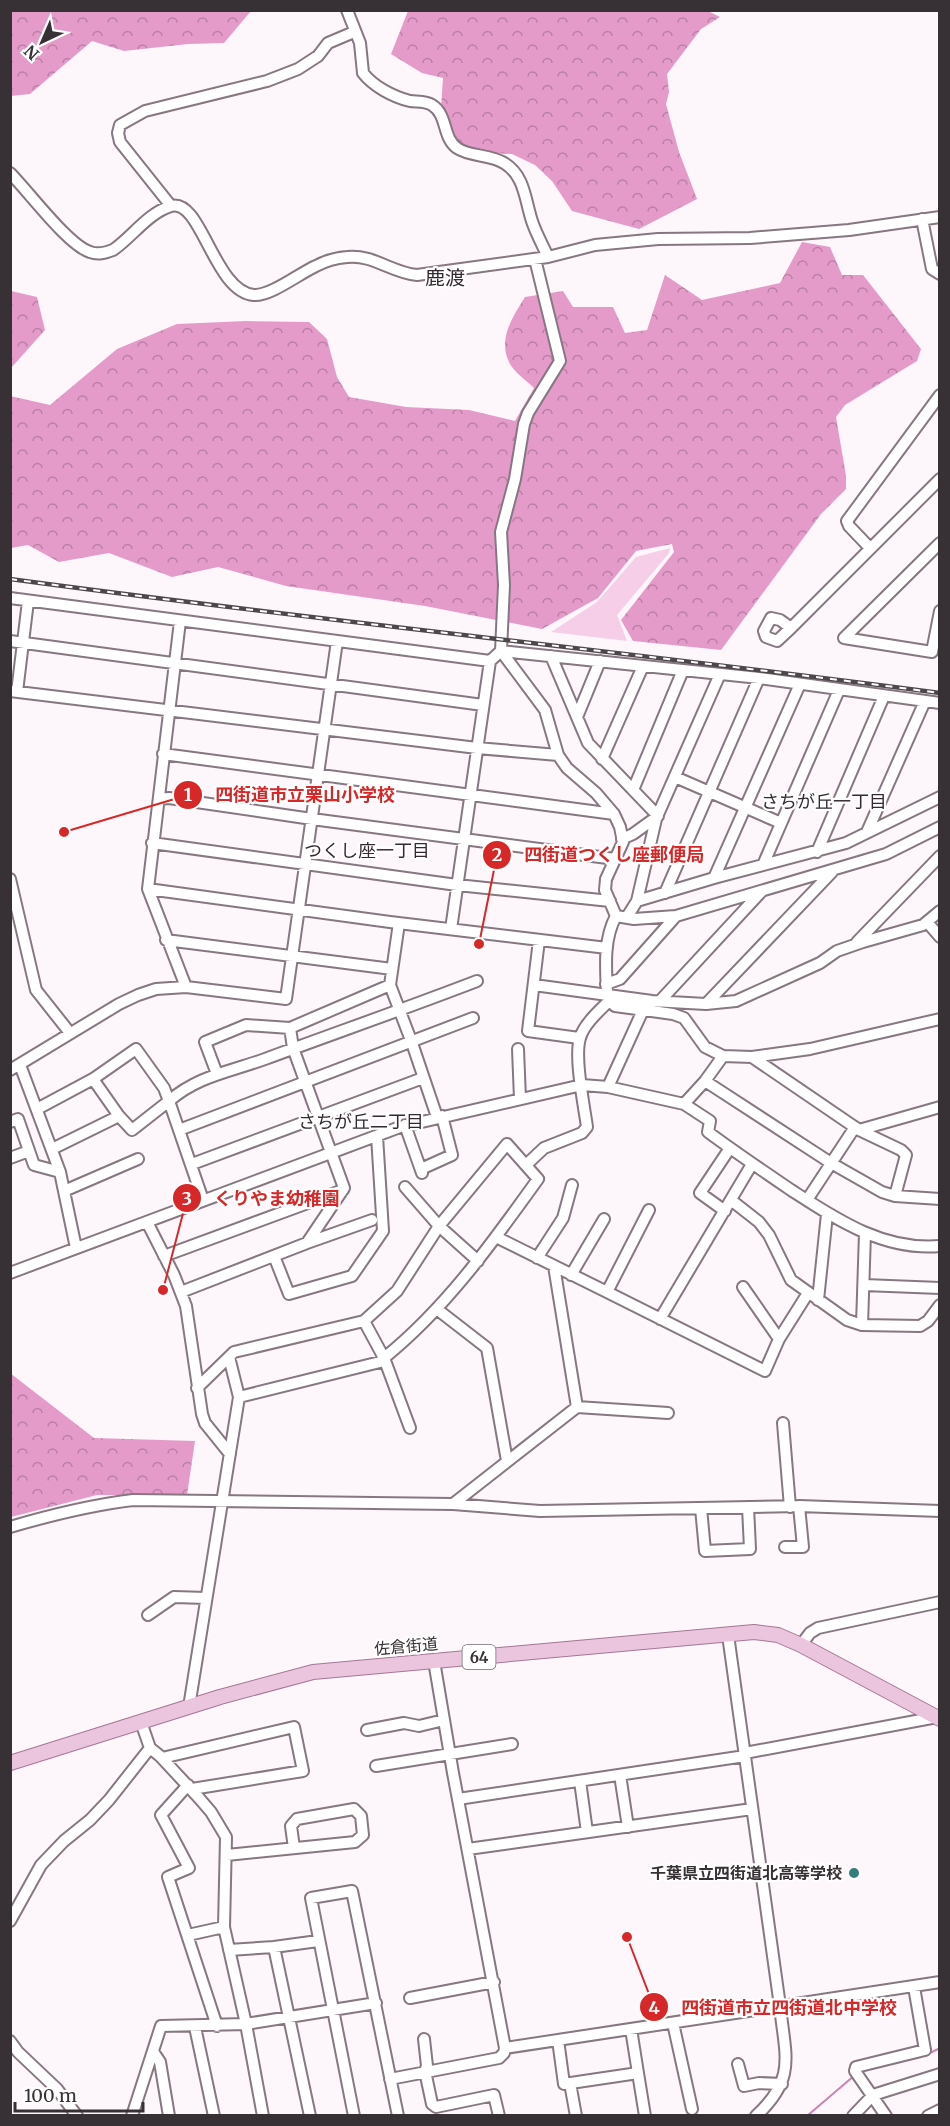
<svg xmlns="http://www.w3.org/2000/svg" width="950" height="2126" viewBox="0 0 950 2126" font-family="Merriweather,'Noto Sans JP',serif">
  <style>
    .green { fill: #f7cee7 }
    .forest { fill: url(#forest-crowns) }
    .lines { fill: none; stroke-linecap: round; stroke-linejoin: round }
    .stream { stroke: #cb84b2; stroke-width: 2 }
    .minor-casing { stroke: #867780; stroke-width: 14 }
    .major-casing { stroke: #a47794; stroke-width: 16 }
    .minor { stroke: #fff; stroke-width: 10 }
    .major { stroke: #ebc4dd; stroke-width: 14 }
    .rail-casing { stroke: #4d464a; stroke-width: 4.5 }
    .rail { stroke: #fff; stroke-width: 2; stroke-dasharray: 7; stroke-linecap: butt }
    .poi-dot { fill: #357d7a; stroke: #fff; stroke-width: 2 }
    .labels { text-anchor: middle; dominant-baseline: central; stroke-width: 4.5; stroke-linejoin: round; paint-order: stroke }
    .shield { fill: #fff; stroke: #736e71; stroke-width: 1.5 }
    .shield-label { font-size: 15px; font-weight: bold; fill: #373034 }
    .street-label { font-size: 16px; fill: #373034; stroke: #fff }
    .poi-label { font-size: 16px; font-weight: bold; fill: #373034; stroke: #fff; text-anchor: end }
    .neighbourhood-label { font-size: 18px; fill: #352931; stroke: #fff }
    .quarter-label { font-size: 20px; fill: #352931; stroke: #fff }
    .leader { fill: none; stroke: #d62828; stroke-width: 2 }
    .callout-dot { fill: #d62828; stroke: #fff; stroke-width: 2 }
    .mark-label { font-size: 18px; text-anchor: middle; font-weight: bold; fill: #fff }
    .callout-label { font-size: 18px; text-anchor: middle; font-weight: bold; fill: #d62828; stroke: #fff; stroke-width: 4.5; stroke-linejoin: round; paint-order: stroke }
  </style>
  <defs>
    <pattern id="forest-crowns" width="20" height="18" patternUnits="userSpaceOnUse" patternTransform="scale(1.5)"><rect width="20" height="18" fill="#e49bca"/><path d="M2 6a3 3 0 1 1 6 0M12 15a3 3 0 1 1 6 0" fill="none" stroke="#ba7fa5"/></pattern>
  </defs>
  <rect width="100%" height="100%" fill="#fdf6fb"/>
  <!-- green -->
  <path class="green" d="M670 548 669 553 617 615 627 641 551 632 597 602 636 557Z"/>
  <!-- forest -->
  <path class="forest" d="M10 11 11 10 251 11 224 43 188 44 124 51 92 41 30 94 11 96Z
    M408 11H708L720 17 701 29 667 74 669 92 666 104 679 152 697 199 639 229 572 211 552 181 535 165 512 154 475 152 446 142 440 123 443 78 422 73 391 54Z
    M802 242 830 247 842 275H863L921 349 917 361 845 405 836 417 846 476V489L821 514 721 650 633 641 621 620 674 552 672 544 636 551 598 598 542 629 425 606 286 586 218 567 172 577 109 553 59 562 28 545 11 548 10 396 50 405 117 349 177 324 246 321 309 322 327 339 337 377 349 397 406 407 469 410 515 421 534 388C527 381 515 373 510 364 497 340 512 318 525 297L563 291 573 307H613L625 333 647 330 665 275 702 300 780 283Z
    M11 291 37 297 45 330 11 368Z
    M10 1373 94 1438 195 1441 187 1495H97L11 1517Z"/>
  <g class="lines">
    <!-- stream -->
    <path class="stream" d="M926 2055 940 2048
      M807 2116 855 2075"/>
    <defs>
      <path id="minor" d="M347 10 360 43 363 73C373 86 393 97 410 101 417 102 426 101 432 105 448 115 442 137 457 148 470 157 490 154 504 163 526 176 525 203 533 224 537 235 543 246 548 257
        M10 173C29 192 68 245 90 252 98 255 105 253 113 250 132 237 148 213 171 206 201 197 214 292 254 295 271 296 300 273 316 266 325 261 336 258 347 257 373 254 392 273 417 275L548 257 595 245 658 239 750 238 849 230 940 217
        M171 206 120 142 118 133 120 125 145 111 267 81 298 69 318 56 328 43 354 32
        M922 219 932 269 940 274
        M870 548 849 526 847 521 940 395
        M10 598 490 661 501 651 504 585 501 532 515 479 524 424 528 413 560 361 535 259
        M180 621 148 889 186 987
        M791 628 780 620 771 618 764 631 766 637 777 641 791 628 940 479
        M844 638 940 543
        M844 638 932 652 940 611
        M10 641 483 705
        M501 651 759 678 940 703
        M501 651 545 710 558 755 567 768 596 793 614 814 620 827 623 842 606 879 605 890 616 916
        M551 656 588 743 658 816 633 834 622 839
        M10 691 477 748 558 755
        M17 692 28 601
        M577 717 600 661
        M163 754 614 814
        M602 759 643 666
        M675 777 781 823
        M633 790 683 670
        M159 799 169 798 312 819 615 859
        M867 832 925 701
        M152 843 457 885 610 901
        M817 852 884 696
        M763 865 839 690
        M714 878 800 684
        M10 879 36 990 70 1033
        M148 889 390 922 607 948
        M665 893 759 678
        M637 901 714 878 846 843 940 797
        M616 916C603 940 606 968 607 994L609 1001 615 1006 673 1014 684 1018 705 1047 723 1056 752 1057 810 1049 940 1019
        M616 916 634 919 676 916 886 854 940 827
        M627 917 637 901 656 819 720 674
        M927 922 940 937
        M399 923 390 985 412 1043 437 1117
        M451 929 490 661
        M166 940 392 969
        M539 940 528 1031 579 1038
        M857 942 940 856
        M606 984 620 979 676 916
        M534 985 652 1001 706 1004 736 1001 820 963 837 951 863 942 923 925 940 911
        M659 1002 761 892
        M706 1004 832 872
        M518 1049 520 1099
        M752 1057 859 1130 901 1150 906 1155 895 1196
        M20 1065 60 1172 76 1248
        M10 1070 119 1004 138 995 156 989 186 987 286 999 337 641
        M217 1074 205 1042 246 1025 290 1028 390 985
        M705 1081 831 1163 882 1192 895 1196 940 1199
        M608 1087 643 1010
        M684 1104 705 1081 723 1056
        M37 1109 93 1079 136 1049 164 1088 169 1101 132 1130 119 1116 93 1079
        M10 1122 18 1119 34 1165 60 1172
        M405 1125 422 1173
        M179 1130 473 1018
        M859 1130 940 1107
        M52 1149 119 1116
        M10 1158 29 1151
        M192 1164 423 1078
        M527 1164 544 1148 582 1133 587 1127C584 1105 574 1057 580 1038 584 1024 599 1011 609 1001
        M421 1169 452 1155 442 1116
        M405 1187 439 1226 478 1261
        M64 1191 138 1159
        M203 1200 169 1101C198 1076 229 1072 265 1059 335 1033 407 1008 477 981
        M731 1200 759 1222 769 1235 791 1280 847 1320 862 1325 920 1326 928 1321 940 1305
        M807 1200 855 1127
        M725 1211 700 1193 730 1148
        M147 1222 174 1275 186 1306 202 1414 205 1423 230 1454
        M496 1237 607 1292 649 1210
        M307 1243 372 1220
        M164 1256 343 1190
        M274 1256 289 1294 352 1276 383 1231 377 1136
        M537 1258 563 1218 572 1185
        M10 1273 400 1127 582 1085 608 1087 684 1104 710 1121 708 1132C735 1152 763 1171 791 1190 836 1219 883 1251 940 1246
        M571 1275 604 1219
        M864 1285 940 1288
        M743 1287 779 1339
        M181 1292 307 1243 344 1188 293 1048 290 1028
        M607 1292 765 1371 779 1339 808 1293
        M818 1300 827 1214
        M438 1310 487 1348 507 1461
        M660 1319 752 1164
        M364 1321 384 1358 410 1428
        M862 1325 865 1233
        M197 1388 234 1352 364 1321 397 1291 439 1226 507 1144 538 1179C492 1243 446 1308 384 1358L380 1362 239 1397
        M577 1407 668 1413
        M783 1423 790 1507
        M453 1504 577 1407 554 1266
        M701 1508 705 1551 750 1549 748 1507
        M10 1527C51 1515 91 1505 133 1500L453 1504 540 1511 799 1506 940 1511
        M785 1547H803L799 1506
        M148 1615 174 1597 206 1598
        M728 1635 780 2006C785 2056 797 2078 756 2116
        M801 1645 810 1633 818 1628 940 1602
        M434 1661 453 1773 505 2048 940 1982
        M189 1707 239 1397 229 1357
        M141 1722 150 1748 160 1756 199 1798 211 1812 226 1837 224 1927 246 2024 263 2116
        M367 1730 404 1723 419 1726 444 1720
        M745 1753 937 1717
        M162 1758 294 1727 303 1771 192 1789
        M376 1766 512 1744
        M620 1775 628 1827
        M580 1781 587 1832
        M188 1785 161 1815 189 1868 168 1877 217 2026
        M458 1799 745 1756
        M468 1849 752 1809
        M227 1855 355 1842 363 1835 361 1816 354 1809 297 1819 291 1826 294 1848
        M10 1921 41 1865 64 1841 90 1820 109 1800 150 1748
        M188 1935 224 1927
        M274 1947 310 2116
        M229 1950 274 1947 318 1941
        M410 1998 494 1982
        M673 2023 692 2109
        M195 2027 214 2116
        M424 2039 427 2066 425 2071 432 2104 436 2107 494 2095 499 2116
        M558 2040 564 2084 638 2073 631 2029
        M10 2041 18 2052 57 2089 77 2116
        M154 2053 160 2062 169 2116
        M738 2064 744 2086 759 2083 782 2084
        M638 2073 645 2116
        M390 2079 499 2058 504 2053 505 2048
        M570 2083 576 2116
        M132 2116 161 2026 246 2024 376 2003
        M354 2116 311 1898 352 1891 398 2116
        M853 2116 873 2095 940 2074
        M886 2116 855 2071 856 2067 925 2050 914 1987
        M928 2116 940 2110"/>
      <path id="major" d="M10 1763 220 1697 313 1672 754 1632 778 1635 801 1645 940 1719"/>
    </defs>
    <!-- minor casing -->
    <use href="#minor" class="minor-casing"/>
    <!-- major casing -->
    <use href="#major" class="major-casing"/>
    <!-- minor -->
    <use href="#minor" class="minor"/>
    <!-- major -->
    <use href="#major" class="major"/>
    <defs>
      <path id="rail" d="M10 579C320 621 630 652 940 693"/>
    </defs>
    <!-- rail casing -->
    <use href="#rail" class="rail-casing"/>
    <!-- rail -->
    <use href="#rail" class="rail"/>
  </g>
  <!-- markers -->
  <circle class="poi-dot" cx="854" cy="1873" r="6"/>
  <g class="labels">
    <!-- shield labels -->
    <rect class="shield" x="462.5" y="1645" width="33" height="24" rx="4.5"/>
    <g class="shield-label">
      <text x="479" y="1657">64</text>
    </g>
    <!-- street labels -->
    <g class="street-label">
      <text transform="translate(406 1646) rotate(-5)">佐倉街道</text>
    </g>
    <!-- poi labels -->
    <g class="poi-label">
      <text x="842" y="1873">千葉県立四街道北高等学校</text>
    </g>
    <!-- neighbourhood labels -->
    <g class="neighbourhood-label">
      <text x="824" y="801">さちが丘一丁目</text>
      <text x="367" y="850">つくし座一丁目</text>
      <text x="361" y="1121">さちが丘二丁目</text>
    </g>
    <!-- quarter labels -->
    <g class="quarter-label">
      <text x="445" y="277">鹿渡</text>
    </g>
  </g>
  <!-- callouts -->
  <path class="leader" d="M64 832L188 795M479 944L497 855M163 1290L187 1198M627 1937L654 2007"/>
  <g class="callout-dot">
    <circle cx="64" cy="832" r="6"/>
    <circle cx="479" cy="944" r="6"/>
    <circle cx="163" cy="1290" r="6"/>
    <circle cx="627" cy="1937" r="6"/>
    <circle cx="188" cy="795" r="15"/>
    <circle cx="497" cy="855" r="15"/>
    <circle cx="187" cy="1198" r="15"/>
    <circle cx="654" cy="2007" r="15"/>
  </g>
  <g class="mark-label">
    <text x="188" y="801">1</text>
    <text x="497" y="861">2</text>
    <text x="187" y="1205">3</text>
    <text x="654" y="2014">4</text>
  </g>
  <g class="callout-label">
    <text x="305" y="801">四街道市立栗山小学校</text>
    <text x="614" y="861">四街道つくし座郵便局</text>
    <text x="277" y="1205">くりやま幼稚園</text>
    <text x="789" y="2014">四街道市立四街道北中学校</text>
  </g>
  <!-- border -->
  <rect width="950" height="2126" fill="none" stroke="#373034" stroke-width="24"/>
  <!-- north arrow -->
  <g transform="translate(42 42) rotate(224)" stroke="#ffffff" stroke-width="4.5" paint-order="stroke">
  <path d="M0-4.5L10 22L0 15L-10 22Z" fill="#373034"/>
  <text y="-9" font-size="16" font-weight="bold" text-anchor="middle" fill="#373034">N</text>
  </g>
  <!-- scale -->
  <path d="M15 2102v9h128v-9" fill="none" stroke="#373034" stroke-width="3"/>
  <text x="24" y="2102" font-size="18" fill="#373034" stroke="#ffffff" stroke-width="4.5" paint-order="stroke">100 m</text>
</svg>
